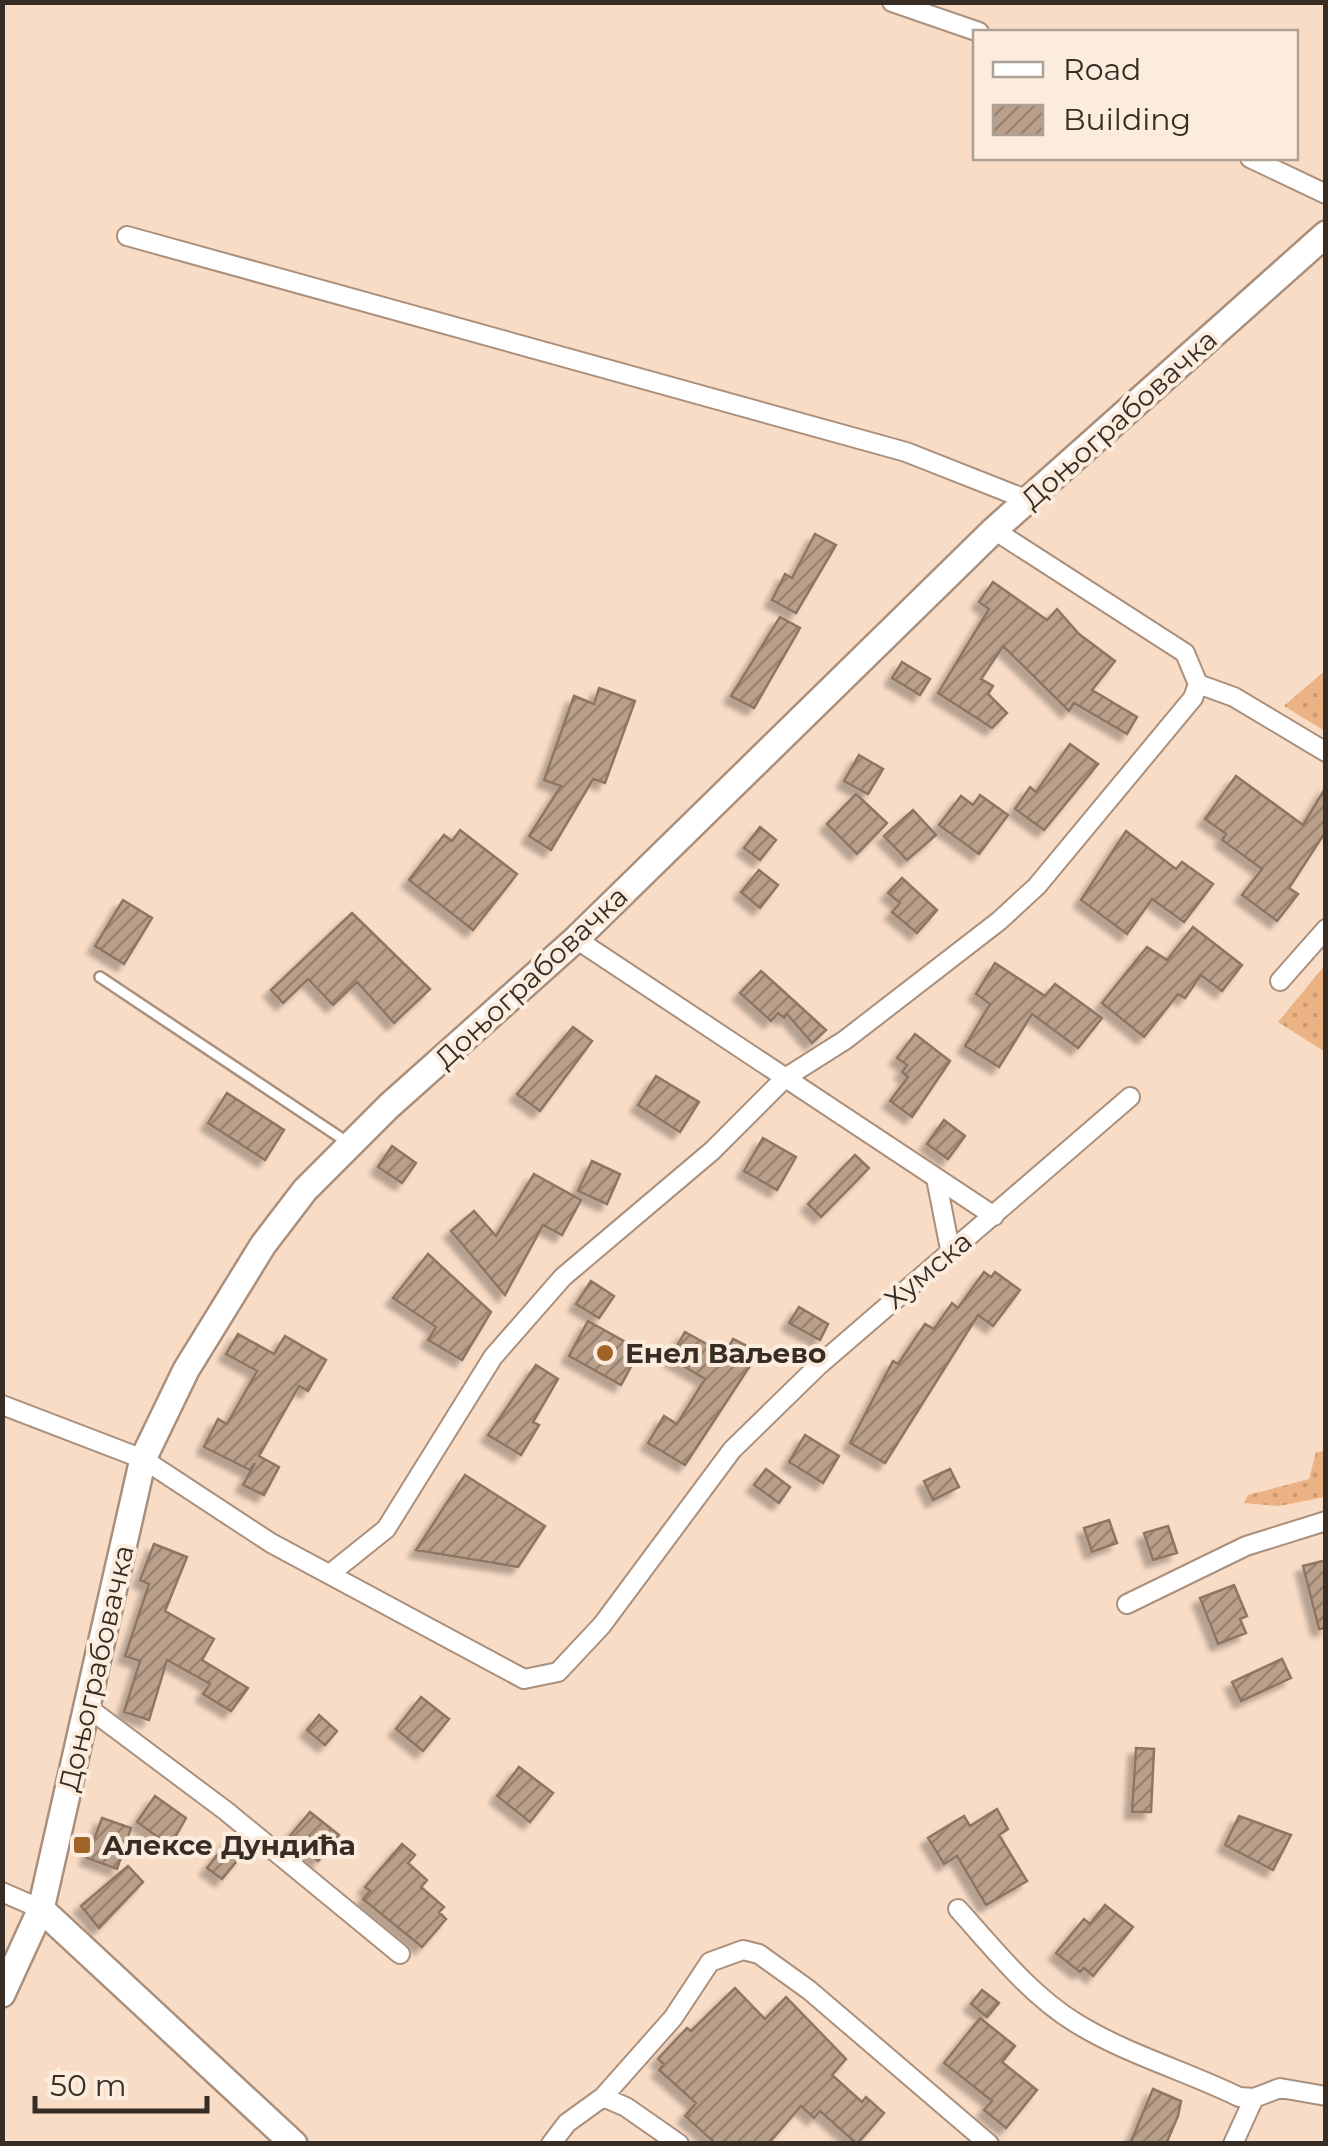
<svg xmlns="http://www.w3.org/2000/svg" width="1328" height="2146" viewBox="0 0 1328 2146" font-family="Montserrat,sans-serif">
  <style>
    .grass { fill: url(#grass-dots) }
    .building { fill: url(#building-hatch); stroke: #8f7662; stroke-width: 2.5; filter: url(#shadow) }
    .lines { fill: none; stroke-linecap: round; stroke-linejoin: round }
    .lane-casing { stroke: #aa907c; stroke-width: 14 }
    .street-casing { stroke: #aa907c; stroke-width: 22 }
    .secondary-casing { stroke: #aa907c; stroke-width: 30 }
    .lane { stroke: #fff; stroke-width: 9 }
    .street { stroke: #fff; stroke-width: 18 }
    .secondary { stroke: #fff; stroke-width: 25 }
    .poi-dot { fill: #a16428; stroke: #fcecde; stroke-width: 4 }
    .labels { text-anchor: middle; dominant-baseline: central; stroke-width: 8; stroke-linejoin: round; paint-order: stroke }
    .street-label { font-size: 28px; fill: #372d24; stroke: #fcecde }
    .poi-label { font-size: 28px; font-weight: bold; fill: #372d24; stroke: #fcecde; text-anchor: start }
  </style>
  <defs>
    <pattern id="grass-dots" width="8" height="8" patternUnits="userSpaceOnUse" patternTransform="scale(2.5)"><rect width="8" height="8" fill="#ebb383"/><path d="M2 2h.1M6 6h.1" fill="none" stroke="#ca9a71" stroke-width="1.8" stroke-linecap="round"/></pattern>
    <pattern id="building-hatch" width="6" height="6" patternUnits="userSpaceOnUse" patternTransform="scale(2.5)"><rect width="6" height="6" fill="#baa08b"/><path d="M-1 1l2-2M0 6l6-6M5 7l2-2" fill="none" stroke="#988371"/></pattern>
    <filter id="shadow"><feDropShadow dx="-7" dy="7" stdDeviation="2.5" flood-color="#0004"/></filter>
  </defs>
  <rect width="100%" height="100%" fill="#f8dcc6"/>
  <!-- grass -->
  <path class="grass" d="M1322 673H1325V731L1284 706Z
    M1325 965V1052L1278 1022Z
    M1325 1451V1497L1279 1506 1244 1503 1248 1495 1309 1479 1316 1452Z"/>
  <!-- building -->
  <path class="building" d="M815 534 836 545 796 613 772 600 785 574 792 578Z
    M993 582 1047 620 1057 609 1079 634 1115 661 1092 690 1137 717 1127 734 1074 703 1069 711 1003 646 981 679 993 686 988 694 1007 713 992 728 938 693 989 609 979 602Z
    M780 617 800 628 754 708 731 696Z
    M902 662 930 679 920 695 892 678Z
    M599 688 635 701 605 783 593 779 551 850 529 836 561 786 544 780 574 696 594 704Z
    M1070 744 1098 764 1044 830 1015 809 1030 787 1036 792Z
    M859 755 883 769 868 794 844 781Z
    M1236 776 1303 825 1326 787V831L1289 888 1298 894 1277 921 1242 895 1262 869 1222 840 1226 834 1205 819Z
    M856 794 887 823 857 854 827 824Z
    M980 795 1008 815 979 854 939 825 961 796 973 805Z
    M913 810 936 835 907 860 884 836Z
    M760 827 776 840 760 860 744 848Z
    M460 830 517 874 473 930 409 880 444 835 452 841Z
    M1126 831 1176 869 1182 862 1213 884 1184 922 1152 899 1127 934 1081 900Z
    M759 870 778 885 760 908 741 892Z
    M902 878 937 910 917 933 892 912 900 903 888 893Z
    M123 900 152 918 124 964 95 946Z
    M352 913 430 989 394 1023 357 982 333 1005 308 979 283 1003 271 990Z
    M1193 927 1242 965 1222 991 1201 975 1185 998 1178 994 1144 1037 1102 1003 1147 947 1167 960Z
    M995 963 1045 996 1055 984 1102 1018 1078 1048 1032 1014 999 1067 965 1046 990 1004 976 994Z
    M761 971 781 989 826 1030 812 1043 787 1014 784 1018 778 1013 771 1021 740 993Z
    M573 1027 592 1041 540 1111 517 1094Z
    M915 1034 950 1061 912 1117 890 1101 908 1077 902 1072 907 1065 897 1058Z
    M656 1076 699 1102 680 1132 638 1105Z
    M227 1093 284 1130 265 1160 208 1123Z
    M944 1120 965 1136 948 1159 927 1144Z
    M763 1138 796 1157 777 1190 744 1171Z
    M392 1146 416 1163 402 1183 378 1167Z
    M855 1155 869 1168 821 1217 808 1204Z
    M592 1161 620 1174 607 1204 578 1191Z
    M534 1174 581 1200 562 1235 543 1225 505 1295 451 1231 474 1211 496 1236Z
    M428 1254 491 1312 462 1360 428 1340 436 1327 393 1298Z
    M984 1272 991 1277 995 1272 1020 1290 993 1326 978 1315 885 1463 850 1443 893 1361 898 1364 925 1324 934 1329 952 1303 958 1308Z
    M591 1281 614 1296 599 1318 576 1304Z
    M799 1307 828 1324 820 1340 789 1323Z
    M588 1321 640 1350 621 1385 569 1356Z
    M685 1332 725 1354 733 1339 759 1352 685 1465 648 1443 664 1416 677 1424 705 1379 670 1358Z
    M238 1334 274 1354 285 1336 326 1360 308 1391 299 1386 259 1456 279 1467 264 1495 243 1485 255 1463 250 1470 204 1447 218 1419 227 1424 257 1371 226 1354Z
    M536 1365 558 1379 533 1422 539 1425 521 1455 488 1435Z
    M805 1435 839 1456 823 1483 789 1462Z
    M766 1469 790 1487 779 1503 754 1485Z
    M950 1469 959 1487 933 1500 924 1481Z
    M465 1475 545 1526 518 1567 416 1550Z
    M1109 1520 1117 1543 1092 1552 1084 1528Z
    M1168 1526 1177 1553 1153 1560 1144 1533Z
    M154 1544 187 1557 165 1611 214 1639 202 1660 248 1688 231 1711 203 1694 210 1684 167 1660 149 1720 124 1712 140 1661 125 1656 149 1584 140 1580Z
    M1326 1560V1628L1319 1629 1303 1566Z
    M1234 1585 1247 1616 1240 1619 1246 1633 1218 1644 1200 1598Z
    M1282 1659 1291 1678 1241 1701 1232 1682Z
    M421 1697 449 1719 423 1751 396 1729Z
    M319 1715 337 1731 325 1745 307 1730Z
    M1136 1748 1154 1749 1151 1812H1132Z
    M519 1767 553 1793 530 1822 497 1796Z
    M155 1796 186 1818 170 1846 137 1822Z
    M997 1809 1008 1829 999 1835 1027 1881 986 1905 957 1856 944 1864 928 1838 964 1816 970 1826Z
    M310 1812 339 1835 318 1861 289 1837Z
    M1239 1816 1291 1835 1273 1870 1225 1845Z
    M102 1818 131 1828 117 1869 87 1858Z
    M234 1834 249 1846 222 1879 207 1868Z
    M402 1844 415 1855 408 1863 427 1880 421 1887 444 1907 439 1912 446 1919 422 1947 363 1899 370 1891 365 1887Z
    M128 1866 143 1882 99 1928 81 1906Z
    M1105 1905 1133 1927 1093 1976 1084 1968 1080 1972 1056 1953 1084 1919 1090 1924Z
    M735 1988 765 2019 786 1997 846 2059 832 2075 862 2102 866 2097 884 2113 857 2144 820 2111 814 2118 801 2106 768 2144H716L685 2116 696 2103 659 2070 664 2064 658 2059 687 2028 691 2031Z
    M982 1990 999 2003 987 2017 971 2004Z
    M980 2018 1015 2046 1002 2062 1037 2090 1006 2128 984 2110 992 2101 944 2063Z
    M1153 2089 1181 2101 1178 2116 1166 2144H1130Z"/>
  <g class="lines">
    <defs>
      <path id="lane" d="M100 977 347 1142"/>
      <path id="street" d="M892 2 979 32
        M1250 158 1326 194
        M127 236 906 452 1028 500
        M1198 684 1234 697 1326 752
        M576 939 994 1216
        M1280 981 1326 929
        M936 1178 950 1249
        M2 1405 143 1459 271 1543 524 1679 558 1672 602 1625 732 1450 818 1366 1130 1097
        M331 1573 386 1529 493 1357 563 1277 712 1151 785 1078 845 1040 999 921 1037 886 1193 698 1198 684 1185 653 994 530
        M1127 1604 1246 1546 1326 1521
        M87 1707 226 1811 400 1954
        M2 1892 41 1909
        M958 1909C994 1949 1030 1995 1076 2023 1126 2054 1186 2071 1239 2097L1254 2098
        M603 2097 673 2018 710 1962 743 1950 759 1954 809 1990 989 2144
        M1254 2098 1280 2088 1326 2096
        M551 2144 567 2123 603 2097 626 2107 679 2144
        M1233 2144 1254 2098"/>
      <path id="secondary" d="M41 1909 294 2144
        M2 1994 41 1909 143 1459 186 1370 263 1245 305 1190 389 1106 576 939 994 530 1326 234"/>
    </defs>
    <!-- lane casing -->
    <use href="#lane" class="lane-casing"/>
    <!-- street casing -->
    <use href="#street" class="street-casing"/>
    <!-- secondary casing -->
    <use href="#secondary" class="secondary-casing"/>
    <!-- lane -->
    <use href="#lane" class="lane"/>
    <!-- street -->
    <use href="#street" class="street"/>
    <!-- secondary -->
    <use href="#secondary" class="secondary"/>
  </g>
  <!-- markers -->
  <g class="poi-dot">
    <circle cx="605" cy="1353" r="10"/>
    <rect x="72" y="1835" width="20" height="20" rx="5"/>
  </g>
  <g class="labels">
    <!-- street labels -->
    <g class="street-label">
      <text transform="translate(1119 419) rotate(-42)">Доњограбовачка</text>
      <text transform="translate(531 977) rotate(-43)">Доњограбовачка</text>
      <text transform="translate(928 1270) rotate(-40)">Хумска</text>
      <text transform="translate(96 1668) rotate(-77)">Доњограбовачка</text>
    </g>
    <!-- poi labels -->
    <g class="poi-label">
      <text x="625" y="1353">Енел Ваљево</text>
      <text x="102" y="1845">Алексе Дундића</text>
    </g>
  </g>
  <!-- border -->
  <rect width="1328" height="2146" fill="none" stroke="#372d24" stroke-width="10"/>
  <!-- legend -->
  <rect x="973" y="30" width="325" height="130" fill="#fcecde" stroke="#ada094" stroke-width="2.5"/>
  <rect x="993" y="62" width="50" height="15" fill="#ffffff" stroke="#ada094" stroke-width="2.5"/>
  <text x="1063" y="80" font-size="30" fill="#372d24">Road</text>
  <rect x="993" y="105" width="50" height="30" fill="url(#building-hatch)" stroke="#ada094" stroke-width="2.5"/>
  <text x="1063" y="130" font-size="30" fill="#372d24">Building</text>
  <!-- scale -->
  <path d="M35 2096v15h172v-15" fill="none" stroke="#372d24" stroke-width="5"/>
  <text x="50" y="2096" font-size="30" fill="#372d24" stroke="#fcecde" stroke-width="8" paint-order="stroke">50 m</text>
</svg>
